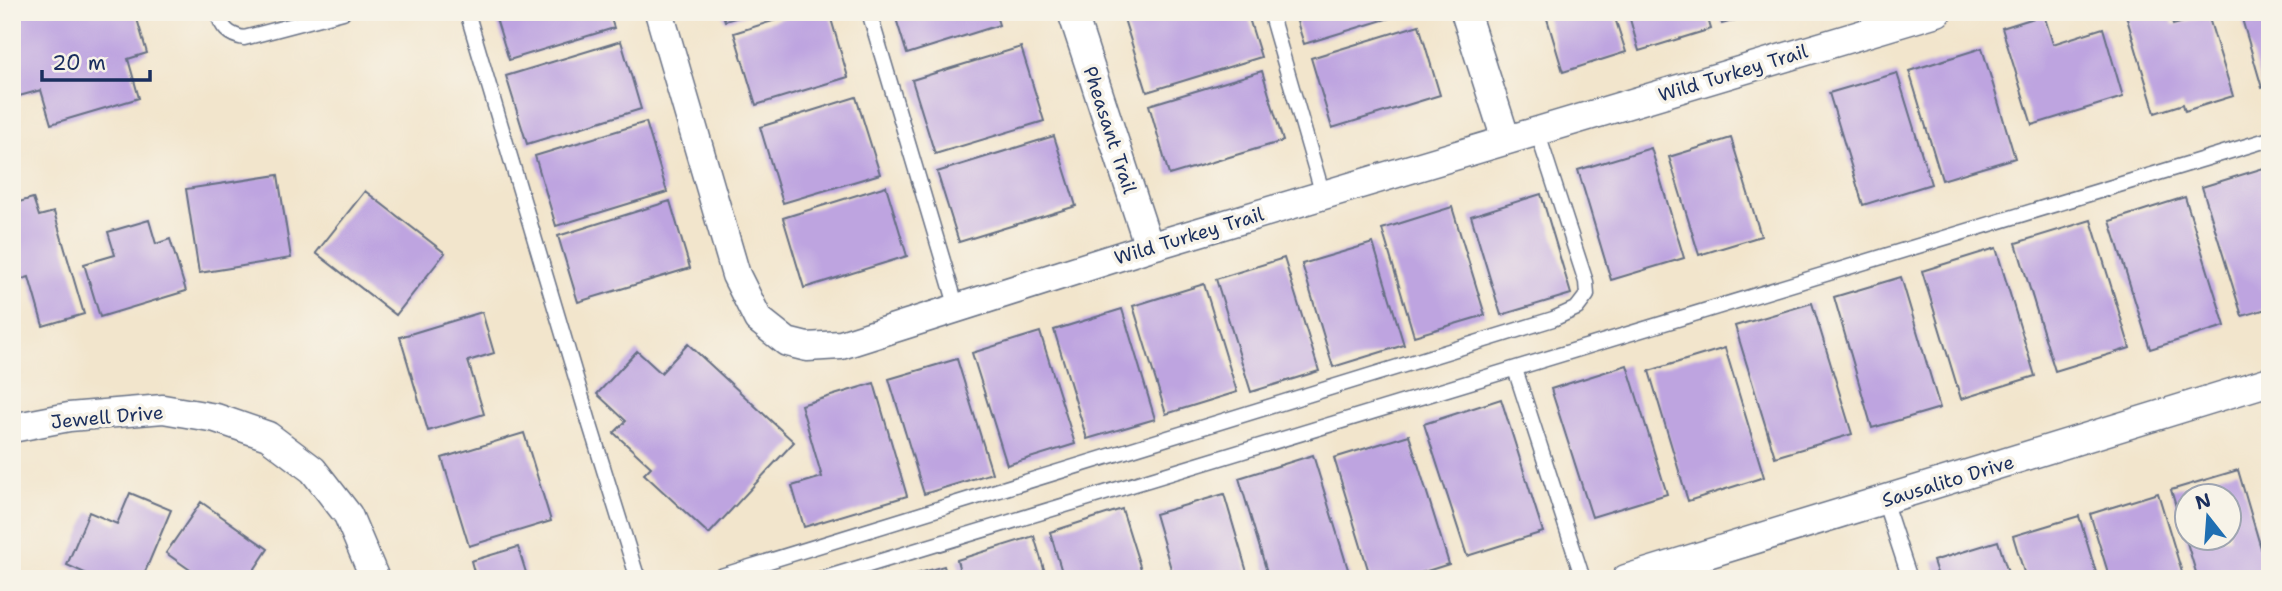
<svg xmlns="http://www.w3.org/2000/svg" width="2282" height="591" viewBox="0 0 2282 591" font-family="'Shantell Sans',sans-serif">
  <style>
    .building { fill: #bea4e0; fill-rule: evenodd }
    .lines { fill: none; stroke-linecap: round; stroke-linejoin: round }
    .lane-casing { stroke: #666f84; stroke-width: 17 }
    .street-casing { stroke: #666f84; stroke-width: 31 }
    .lane { stroke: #fff; stroke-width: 14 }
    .street { stroke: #fff; stroke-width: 28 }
    .labels { text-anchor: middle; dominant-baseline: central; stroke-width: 7; stroke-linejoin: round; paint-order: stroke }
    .street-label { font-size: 19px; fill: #1b2f5e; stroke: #f7f3e8 }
  </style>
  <rect width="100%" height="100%" fill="#f7f3e8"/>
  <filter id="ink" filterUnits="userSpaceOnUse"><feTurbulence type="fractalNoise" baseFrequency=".0143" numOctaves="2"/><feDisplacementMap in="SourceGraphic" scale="14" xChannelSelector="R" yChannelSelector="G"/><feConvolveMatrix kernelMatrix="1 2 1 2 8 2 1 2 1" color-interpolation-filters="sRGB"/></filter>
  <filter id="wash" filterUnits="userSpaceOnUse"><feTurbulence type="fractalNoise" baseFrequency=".00686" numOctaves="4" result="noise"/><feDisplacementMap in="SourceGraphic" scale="28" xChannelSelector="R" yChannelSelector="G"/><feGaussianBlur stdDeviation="1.57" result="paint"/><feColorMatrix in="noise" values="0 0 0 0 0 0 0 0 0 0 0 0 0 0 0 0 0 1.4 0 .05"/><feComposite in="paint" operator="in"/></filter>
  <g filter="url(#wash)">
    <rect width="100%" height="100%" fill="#f2e5cc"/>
    <g id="blocks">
      <!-- building -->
      <path class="building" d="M12 12H135L147 53 128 59 139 98 51 124 41 90 12 98Z
        M494 12H609L614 28 509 60Z
        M722 12H752V13L725 21Z
        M802 12H829L848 77 756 105 734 33Z
        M894 12H995L999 25 907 54Z
        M1145 12H1247L1261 57 1147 92 1124 19Z
        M1294 12H1406V13L1304 44Z
        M1545 12H1613L1626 52 1563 72Z
        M1628 12H1706L1711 29 1639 51Z
        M1718 12H1759V13L1722 24Z
        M2125 12H2169L2173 25 2208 15 2233 96 2185 111 2183 104 2155 113Z
        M2240 12H2270V85L2262 88Z
        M2044 15 2053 44 2103 28 2123 97 2032 125 2002 28Z
        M1419 25 1440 95 1332 128 1311 58Z
        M621 41 641 109 527 144 506 76Z
        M1021 47 1044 121 935 154 912 80Z
        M1982 48 2015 158 1942 180 1909 71Z
        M1262 71 1283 141 1169 175 1149 105Z
        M1897 73 1931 184 1863 205 1829 93Z
        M856 97 880 174 783 203 760 127Z
        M646 122 667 192 556 226 535 156Z
        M1054 136 1076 206 959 242 937 172Z
        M1731 138 1761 236 1699 255 1669 157Z
        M1651 148 1684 258 1611 280 1578 170Z
        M2270 166V308L2242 316 2202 187Z
        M278 175 291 258 199 273 186 189Z
        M886 186 907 256 804 288 783 218Z
        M365 191 445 253 396 315 316 253Z
        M1541 194 1571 294 1501 315 1471 216Z
        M2185 197 2225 326 2150 349 2110 221Z
        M33 198 39 216 54 212 84 314 43 326 29 277 12 282V204Z
        M670 201 690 268 578 302 558 236Z
        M1452 207 1485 315 1414 336 1382 229Z
        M149 220 156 244 170 239 186 291 100 317 84 264 115 255 108 232Z
        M2091 220 2130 348 2055 371 2016 243Z
        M1373 243 1404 345 1333 367 1302 264Z
        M1996 248 2035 376 1961 399 1922 271Z
        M1284 258 1319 371 1251 392 1216 279Z
        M1901 277 1940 408 1872 428 1834 297Z
        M1204 284 1237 392 1166 414 1133 306Z
        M1812 303 1852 434 1775 457 1735 326Z
        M1122 309 1155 419 1087 439 1054 330Z
        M482 312 494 353 468 361 484 414 428 431 400 337Z
        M1040 332 1075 444 1007 465 972 353Z
        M688 344 794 442 709 534 644 474 651 467 614 433 626 421 597 394 637 351 661 373Z
        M1725 348 1764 477 1688 501 1649 371Z
        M957 359 992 473 924 494 889 379Z
        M1627 365 1667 494 1592 517 1551 389Z
        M874 383 907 496 804 527 792 486 822 477 801 405Z
        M1501 399 1543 532 1467 556 1424 424Z
        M524 433 551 521 469 546 442 458Z
        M1409 435 1449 564 1402 579H1371L1334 458Z
        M1313 455 1351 579H1269L1239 478Z
        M2238 470 2270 579H2198L2171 490ZM2188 496H2230V538H2188Z
        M130 493 171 510 142 579H98L67 565 89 512 117 524Z
        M2158 493 2184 579H2110L2090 514Z
        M1224 494 1249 579H1174L1155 514Z
        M201 502 268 549 248 579H203L166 553Z
        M1122 509 1144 579H1064L1050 532Z
        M2079 516 2098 579H2026L2013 536Z
        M1034 536 1047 579H962L957 560Z
        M1998 541 2010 579H1939L1933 561Z
        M518 547 528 579H476L471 561Z
        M944 566 948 579H903L902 578Z"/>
    </g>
  </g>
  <g filter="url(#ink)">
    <use href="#blocks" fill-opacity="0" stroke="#666f84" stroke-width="2"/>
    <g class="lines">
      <defs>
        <path id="lane" d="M217 12C222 28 228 35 244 38L343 12
          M467 12 590 425 636 573 641 579
          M869 12 957 308
          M1270 12 1323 195
          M1515 369 1583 579
          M1884 500 1910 579
          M711 579 1553 319 1577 308 1587 295 1586 282 1537 131
          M822 579 2270 139"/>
        <path id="street" d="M659 12 736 275 758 319 787 342 807 347 841 345 1149 247 1937 12
          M1072 12 1149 247
          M1465 12 1506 140
          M12 428 69 417 163 409 216 418 268 436 313 470 348 515 375 579
          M1626 579 2270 381"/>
      </defs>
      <!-- lane casing -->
      <use href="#lane" class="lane-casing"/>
      <!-- street casing -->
      <use href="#street" class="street-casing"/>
      <!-- lane -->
      <use href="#lane" class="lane"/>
      <!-- street -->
      <use href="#street" class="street"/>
    </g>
  </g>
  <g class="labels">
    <!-- street labels -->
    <g class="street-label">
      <text transform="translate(1733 73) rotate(-17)">Wild Turkey Trail</text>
      <text transform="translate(1110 130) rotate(72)">Pheasant Trail</text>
      <text transform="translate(1189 236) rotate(-17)">Wild Turkey Trail</text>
      <text transform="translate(107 417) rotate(-5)">Jewell Drive</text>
      <text transform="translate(1948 481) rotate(-17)">Sausalito Drive</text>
    </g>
  </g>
  <!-- margin -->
  <rect width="2282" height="591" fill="none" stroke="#f7f3e8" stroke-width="42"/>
  <!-- north arrow -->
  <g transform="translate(2208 517) rotate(343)"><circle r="33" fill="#f7f3e8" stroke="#9fa5b1" stroke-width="2"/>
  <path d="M0-5L12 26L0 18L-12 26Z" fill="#1f6fb2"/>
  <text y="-10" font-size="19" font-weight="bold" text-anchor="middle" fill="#1b2f5e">N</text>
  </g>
  <!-- scale -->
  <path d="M42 70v10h108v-10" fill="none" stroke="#1b2f5e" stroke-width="3.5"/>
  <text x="52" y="70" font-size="21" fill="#1b2f5e" stroke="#f7f3e8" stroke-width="5" paint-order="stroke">20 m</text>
</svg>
